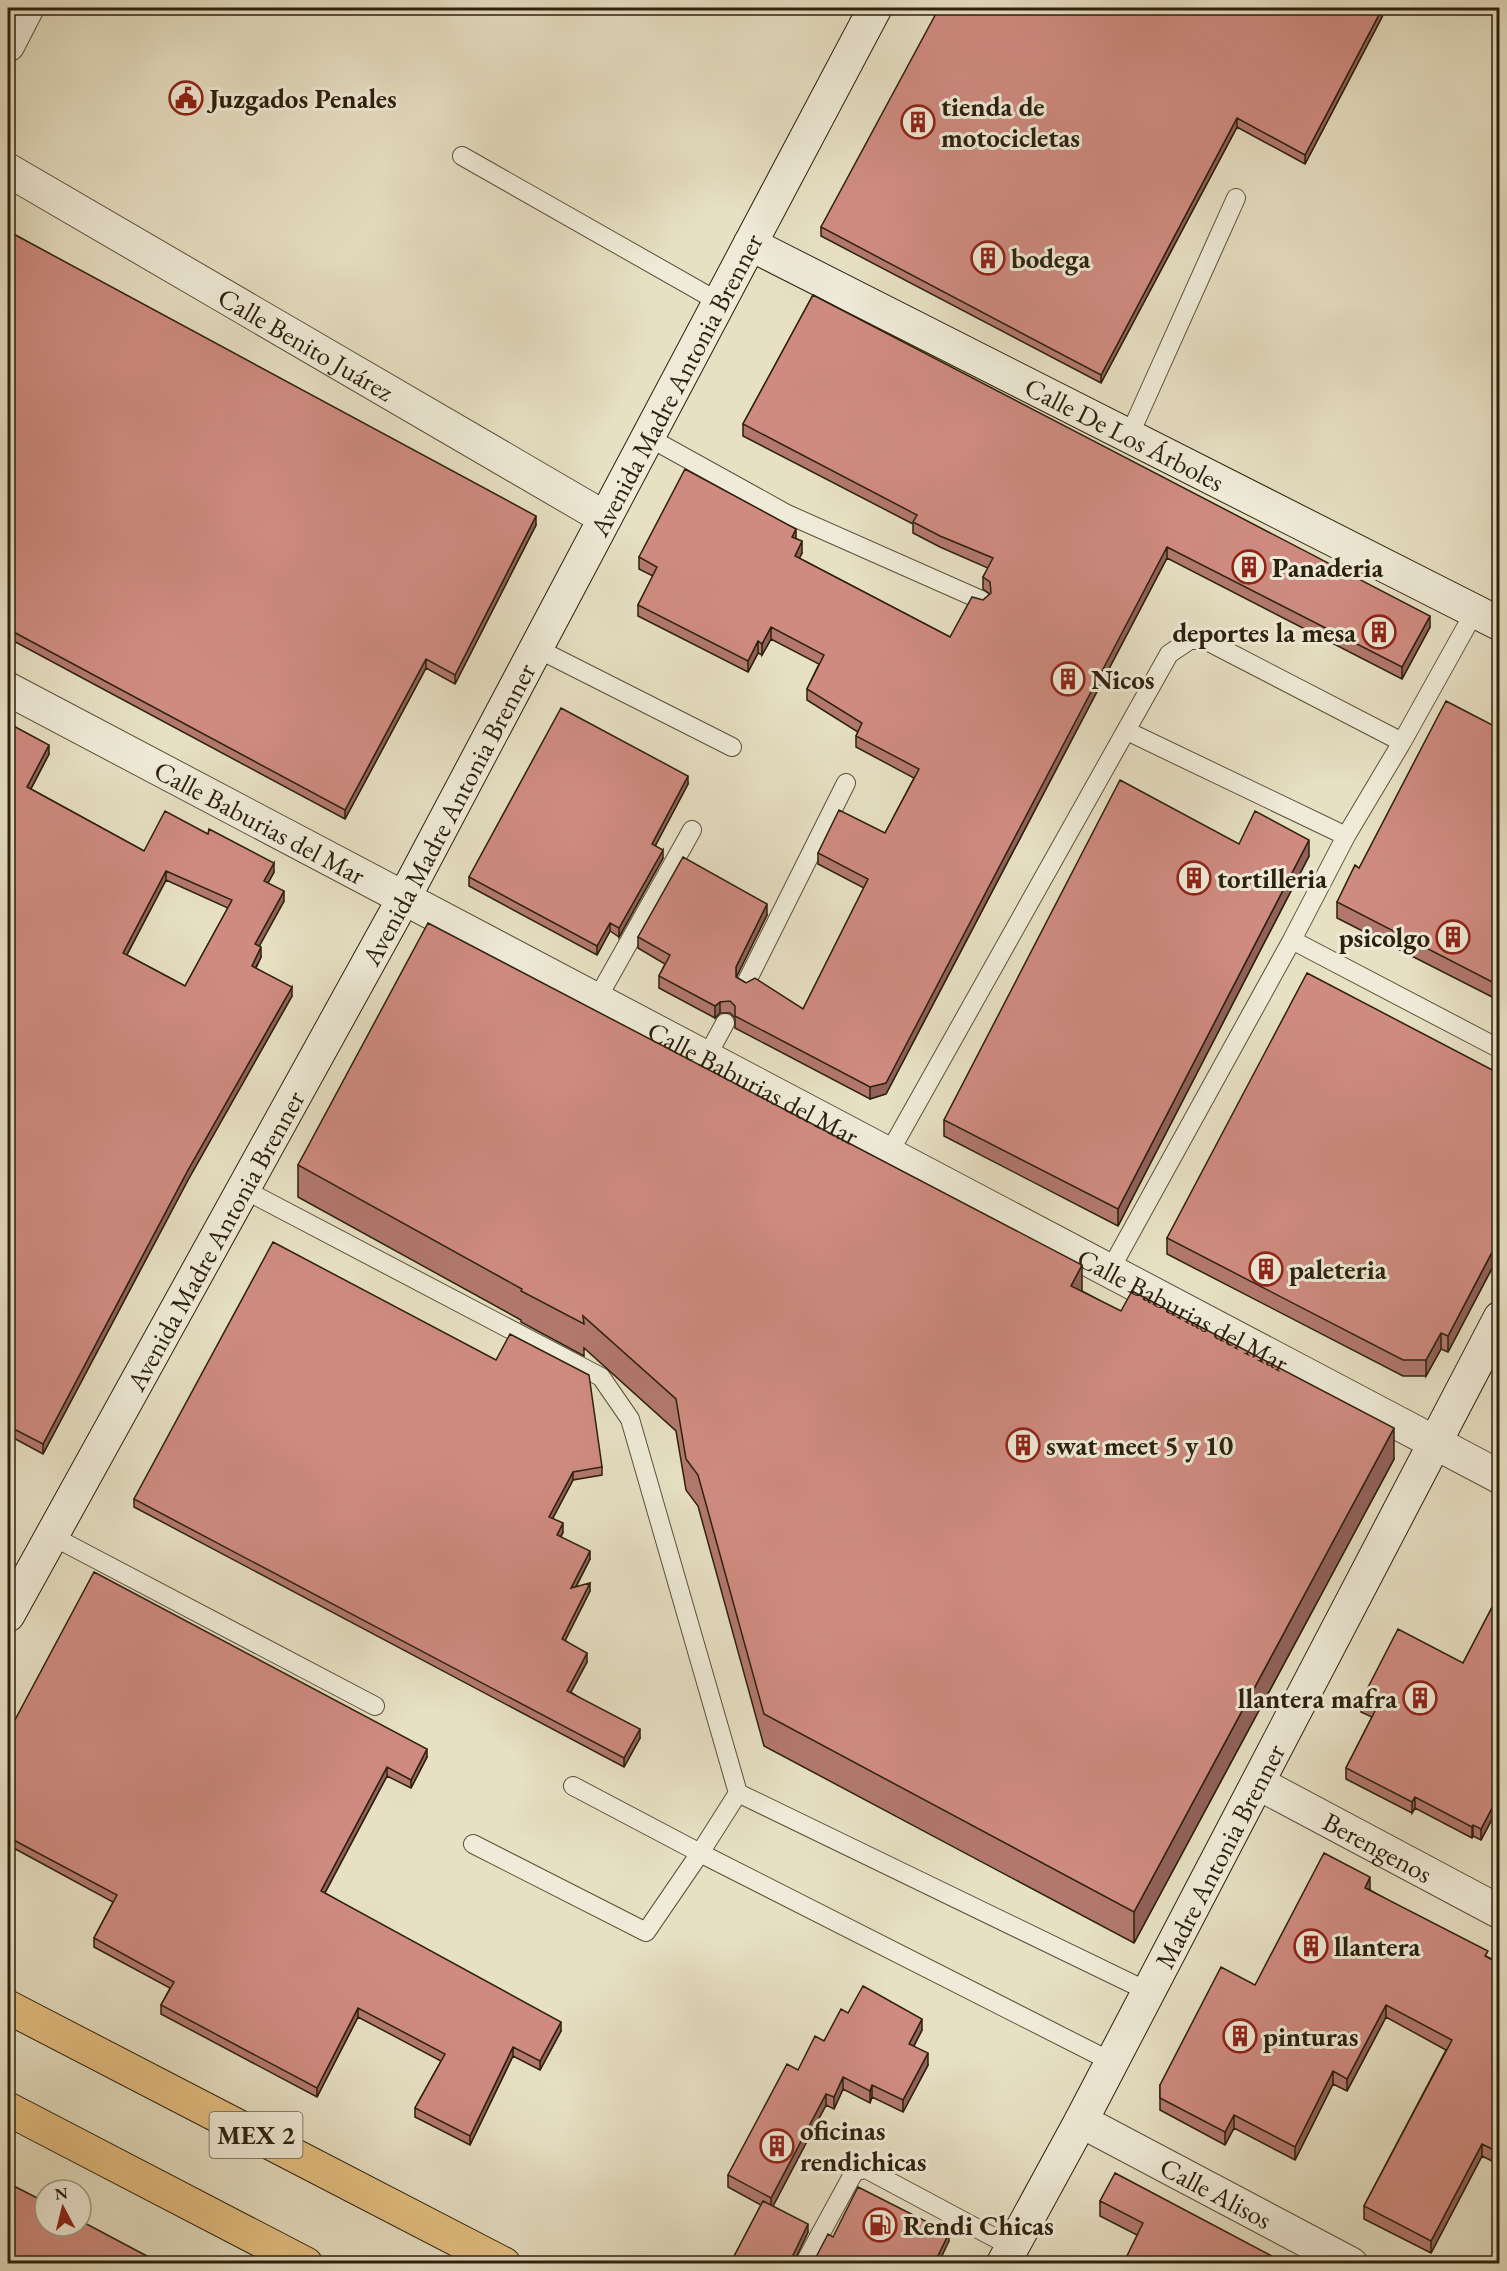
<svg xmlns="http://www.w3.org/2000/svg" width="1507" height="2271" viewBox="0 0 1507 2271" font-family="'EB Garamond',serif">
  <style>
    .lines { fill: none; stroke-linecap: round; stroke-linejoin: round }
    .lane-casing { stroke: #5c503b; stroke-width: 20 }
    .street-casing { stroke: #5c503b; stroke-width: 35 }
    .secondary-casing { stroke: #2d200e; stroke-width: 35 }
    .primary-casing { stroke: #2d200e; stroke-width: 35 }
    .lane { stroke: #efebd8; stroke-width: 18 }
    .street { stroke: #efebd8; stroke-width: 33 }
    .secondary { stroke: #efebd8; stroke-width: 33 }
    .primary { stroke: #e4c082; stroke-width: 33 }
    .wall { fill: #b2786e; stroke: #2d200e; stroke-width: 1.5; fill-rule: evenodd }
    .shaded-wall { fill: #91615a; stroke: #2d200e; stroke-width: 1.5 }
    .building { fill: #cf8b80; stroke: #2d200e; stroke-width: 1.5; fill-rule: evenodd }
    .labels { text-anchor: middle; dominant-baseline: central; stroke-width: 6; stroke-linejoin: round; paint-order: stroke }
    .shield { fill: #efebd8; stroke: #675d4b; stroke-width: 1.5 }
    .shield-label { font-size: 26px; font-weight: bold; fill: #2d200e }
    .poi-label { font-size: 27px; font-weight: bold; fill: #2d200e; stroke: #efebd8; text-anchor: start }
    .street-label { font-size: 27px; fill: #2d200e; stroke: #efebd8 }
  </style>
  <rect width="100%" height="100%" fill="#e7e0c3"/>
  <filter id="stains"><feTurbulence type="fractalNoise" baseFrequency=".00333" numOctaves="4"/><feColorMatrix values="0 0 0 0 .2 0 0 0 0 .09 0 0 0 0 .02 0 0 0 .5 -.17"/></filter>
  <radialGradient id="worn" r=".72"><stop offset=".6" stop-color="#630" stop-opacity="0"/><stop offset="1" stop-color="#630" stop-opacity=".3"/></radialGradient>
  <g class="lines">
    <defs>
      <path id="lane" d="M1498 8H1500
        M462 156 719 302
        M1129 436 1236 198
        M648 437 787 514 981 600
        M536 648 732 747
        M1127 731 1346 836
        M1292 940 1500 1049
        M746 983 846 783
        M597 999 692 830
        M706 1058 725 1023
        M889 1153 1169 654 1190 640H1205L1402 742
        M243 1189 601 1377 630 1419 738 1793 1149 1992
        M1110 1270 1292 940 1346 836 1402 742 1475 611
        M52 1536 375 1706
        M573 1786 700 1853 738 1793
        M473 1844 646 1932 700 1853 1112 2062
        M804 2264 852 2176 856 2171 866 2169 1012 2247"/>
      <g id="street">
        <path d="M8 45 27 8"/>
        <path id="s1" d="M8 170 605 518"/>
        <path id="s2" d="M8 689 1500 1477"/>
        <path id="s3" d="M1258 1783 1500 1912"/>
        <path id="s4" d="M1081 2121 1351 2264"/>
      </g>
      <g id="secondary">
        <path id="s5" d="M750 244 1500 624"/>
        <path id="s6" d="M8 1615 404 898 875 8"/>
        <path id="s7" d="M1003 2264 1081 2121 1500 1318"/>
      </g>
      <path id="primary" d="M8 2007 504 2264
        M8 2109 306 2264"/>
    </defs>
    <!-- lane casing -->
    <use href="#lane" class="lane-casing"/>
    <!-- street casing -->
    <use href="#street" class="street-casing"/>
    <!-- secondary casing -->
    <use href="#secondary" class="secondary-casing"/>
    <!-- primary casing -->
    <use href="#primary" class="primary-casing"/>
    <!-- lane -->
    <use href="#lane" class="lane"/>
    <!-- street -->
    <use href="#street" class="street"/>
    <!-- secondary -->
    <use href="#secondary" class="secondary"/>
    <!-- primary -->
    <use href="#primary" class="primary"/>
  </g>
  <!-- wall -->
  <path class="wall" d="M1382 17 1305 164 1237 127 1101 383 821 236V227Z
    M8 231 536 525 455 684 426 668 345 819 8 638Z
    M813 295 1430 627 1402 679 1167 558 886 1094 870 1099 735 1028V1018L730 1013H720L715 1018 659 988V976L665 964 638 948V937L767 915 736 977 746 983 803 1009 864 888 818 864V853L885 833 914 778 856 747V736L858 732 807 700V689L819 664 771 639 762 655 758 653 748 672 638 616V605L653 576 639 569V557L796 539 802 553 799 558 950 637 983 600 990 594 983 589V577L988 568 940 547 913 533V524L743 436V424Z
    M1500 570V593L1494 590V581Z
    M1500 716V1001L1337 918V902L1359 868 1494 726Z
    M8 723 49 754 31 789 144 851 274 872 268 883 284 901 259 946 261 957 256 968 292 996 188 1180 43 1454 8 1435ZM166 880 228 908 185 986 127 955Z
    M688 784 655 846 663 858 619 937 610 931 597 955 469 886V877Z
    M1239 844 1309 856 1118 1226 944 1136V1120Z
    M1500 1074V1253L1448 1352 1441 1349 1426 1376H1403L1167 1254V1238Z
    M298 1165 1082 1291 1394 1459 1134 1943 764 1746 698 1506 686 1490 676 1431 584 1348V1356L521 1322V1320L298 1197Z
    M602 1467V1475L573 1480 553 1518 563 1532 561 1537 590 1559 576 1587 590 1591 565 1640 587 1662 571 1692 640 1738 624 1767 134 1507V1499Z
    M1500 1592V1804L1481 1840 1473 1836 1472 1838 1415 1808 1412 1813 1346 1779V1768L1372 1717 1361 1712V1701L1463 1663Z
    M8 1733 427 1757 411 1788 387 1776 325 1893 561 2031 540 2070 513 2056 470 2145 415 2117V2108L441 2061 358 2017 317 2097 161 2014V2005L170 1988 94 1947V1938L113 1902 8 1845Z
    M1370 1890 1500 1964V2165L1482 2156 1431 2253 1364 2219V2206L1446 2050 1386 2017 1347 2091 1333 2084 1295 2160 1234 2128 1225 2145 1160 2110V2085L1255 1985Z
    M848 2013 922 2030 914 2046 928 2065 903 2112 872 2097 870 2103 843 2089 834 2109 826 2105 773 2206 808 2232 794 2261 730 2264 761 2205 728 2187V2175L798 2070Z
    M1100 2201 1287 2264 1137 2235 1100 2216Z"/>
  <!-- shaded-wall -->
  <path class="shaded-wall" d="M1382 9V17L1305 164V155Z
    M1237 118V127L1101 383V375Z
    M536 516V525L455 684V675Z
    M796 529V541L792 537Z
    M802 541V553L795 567V556Z
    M1167 547V558L886 1094 870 1099V1087Z
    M1430 616V627L1402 679V667Z
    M771 627V639L762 655V644Z
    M758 641V653L748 672V661Z
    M426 659V668L345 819V810Z
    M49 745V754L27 796V787Z
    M688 776V784L652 852V844Z
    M1309 840V856L1118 1226V1209Z
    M663 850V858L619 937V928Z
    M274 863V872L264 890V881Z
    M166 871V880L123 962V953Z
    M284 891V901L255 954V944Z
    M767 904V915L736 978V967Z
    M610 923V931L597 955V946Z
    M261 947V957L252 975V966Z
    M292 987V996L188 1180 43 1454V1444L188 1170Z
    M720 1002V1013L715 1018V1006Z
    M1500 1237V1253L1448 1352V1336Z
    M1082 1265V1296L1071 1286Z
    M1441 1333V1349L1426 1376V1360Z
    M1394 1428V1459L1134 1943V1912Z
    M573 1472V1480L549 1525V1517Z
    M563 1523V1532L557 1543V1535Z
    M590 1551V1559L571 1596V1588Z
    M590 1583V1591L562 1647V1639Z
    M587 1653V1662L567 1699V1691Z
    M640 1729V1738L624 1767V1758Z
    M427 1749V1757L411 1788V1780Z
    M387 1767V1776L321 1900V1891Z
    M1500 1793V1804L1481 1840V1829Z
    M1415 1797V1808L1412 1813V1802Z
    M1473 1825V1836L1472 1838V1827Z
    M1370 1877V1890L1365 1888Z
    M1386 2005V2017L1347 2091V2079Z
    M358 2008V2017L317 2097V2088Z
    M922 2019V2030L909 2055V2044Z
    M561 2022V2031L540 2070V2061Z
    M513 2047V2056L470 2145V2136Z
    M928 2053V2065L903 2112V2100Z
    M1333 2071V2084L1295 2160V2147Z
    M843 2077V2089L834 2109V2097Z
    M872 2085V2097L870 2103V2091Z
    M826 2094V2105L771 2210V2198Z
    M1234 2115V2128L1225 2145V2132Z
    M1482 2144V2156L1431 2253V2241Z
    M808 2224V2232L793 2264V2255Z
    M949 2233V2241L938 2264H934Z"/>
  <!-- building -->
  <path class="building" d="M939 8H1380L1382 9 1305 155 1237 118 1101 375 821 227Z
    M8 231 536 516 455 675 426 659 345 810 8 629Z
    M813 295 1430 616 1402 667 1167 547 886 1083 870 1087 735 1016V1006L730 1001 720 1002 715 1006 659 976 670 955 638 937 683 857 767 904 736 967V977L746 983 755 978 803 1009 868 879 818 853 839 810 885 833 919 769 856 736 862 723 807 689 824 655 771 627 762 644 758 641 748 661 638 605 657 567 639 557 685 469 796 529 792 537 802 541 795 556 950 637 972 597 983 600 991 593 990 582 983 577 993 558 940 536 913 522 917 515 743 424Z
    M1500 570V584L1494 581Z
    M1446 701 1494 726 1500 716V986L1337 902 1355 865 1359 868Z
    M561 708 688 776 652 844 663 850 619 928 610 923 597 946 469 877Z
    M8 723 49 745 27 787 144 851 165 811 208 834 209 829 274 863 264 881 284 891 255 944 261 947 252 966 292 987 188 1170 43 1444 8 1426ZM166 871 232 900 185 986 123 953Z
    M1120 780 1239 844 1255 811 1309 840 1118 1209 944 1120Z
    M428 923 1082 1265 1071 1286 1121 1311 1132 1291 1394 1428 1134 1912 764 1714 698 1475 686 1459 676 1399 583 1316 584 1324 521 1291 522 1289 298 1165Z
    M1307 973 1500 1074V1237L1448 1336 1441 1333 1426 1360H1403L1167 1238Z
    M273 1242 496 1360 510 1334 589 1375 602 1467 573 1472 549 1517 563 1523 557 1535 590 1551 571 1588 590 1583 562 1639 587 1653 567 1691 640 1729 624 1758 134 1499Z
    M94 1572 427 1749 411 1780 387 1767 321 1891 561 2022 540 2061 513 2047 470 2136 415 2108 445 2054 358 2008 317 2088 161 2005 174 1982 94 1938 117 1895 8 1837V1733Z
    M1500 1592V1793L1481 1829 1473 1825 1472 1827 1415 1797 1412 1802 1346 1768 1376 1709 1361 1701 1398 1629 1463 1663Z
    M1324 1853 1370 1877 1365 1888 1488 1951 1485 1956 1500 1964V2153L1482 2144 1431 2241 1364 2206 1452 2040 1386 2005 1347 2079 1333 2071 1295 2147 1234 2115 1225 2132 1160 2098V2085L1221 1967 1255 1985Z
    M863 1986 922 2019 909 2044 928 2053 903 2100 872 2085 870 2091 843 2077 834 2097 826 2094 771 2198 728 2175 787 2064 798 2070 815 2036 824 2041 841 2009 848 2013Z
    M1115 2173 1287 2264H1123L1143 2223 1100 2201Z
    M8 2183 45 2202V2226H81V2221L162 2264H8Z
    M858 2187 949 2233 934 2264H810L814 2261 828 2234 833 2237Z
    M763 2201 808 2224 793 2255 795 2262 798 2264H730Z"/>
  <!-- icons -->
  <defs>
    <symbol id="civic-ring" viewBox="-11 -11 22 22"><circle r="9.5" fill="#efebd8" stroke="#8f2418" stroke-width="1.5"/><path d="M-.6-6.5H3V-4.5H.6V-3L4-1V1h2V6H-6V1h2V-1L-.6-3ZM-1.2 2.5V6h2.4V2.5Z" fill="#8f2418"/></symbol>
    <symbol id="building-ring" viewBox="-11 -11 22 22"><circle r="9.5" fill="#efebd8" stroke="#8f2418" stroke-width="1.5"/><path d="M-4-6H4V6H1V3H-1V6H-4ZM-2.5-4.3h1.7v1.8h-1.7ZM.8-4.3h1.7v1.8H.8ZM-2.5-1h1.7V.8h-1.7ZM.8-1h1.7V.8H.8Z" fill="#8f2418"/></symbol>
    <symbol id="fuel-ring" viewBox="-11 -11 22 22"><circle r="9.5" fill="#efebd8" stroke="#8f2418" stroke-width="1.5"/><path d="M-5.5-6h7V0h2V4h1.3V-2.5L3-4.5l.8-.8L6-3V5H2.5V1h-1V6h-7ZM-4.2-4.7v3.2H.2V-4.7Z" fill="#8f2418"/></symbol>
  </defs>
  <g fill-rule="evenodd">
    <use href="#civic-ring" x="167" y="79" width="38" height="38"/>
    <use href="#building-ring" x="899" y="103" width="38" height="38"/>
    <use href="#building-ring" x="969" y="239" width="38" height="38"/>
    <use href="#building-ring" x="1230" y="548" width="38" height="38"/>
    <use href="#building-ring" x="1360" y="613" width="38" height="38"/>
    <use href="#building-ring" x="1049" y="660" width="38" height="38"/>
    <use href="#building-ring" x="1175" y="859" width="38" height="38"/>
    <use href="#building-ring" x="1434" y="918" width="38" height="38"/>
    <use href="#building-ring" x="1247" y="1250" width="38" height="38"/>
    <use href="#building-ring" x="1004" y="1426" width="38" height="38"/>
    <use href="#building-ring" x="1401" y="1679" width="38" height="38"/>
    <use href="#building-ring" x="1292" y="1927" width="38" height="38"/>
    <use href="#building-ring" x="1221" y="2017" width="38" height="38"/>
    <use href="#building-ring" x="758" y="2127" width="38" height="38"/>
    <use href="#fuel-ring" x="861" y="2206" width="38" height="38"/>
  </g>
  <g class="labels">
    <!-- shield labels -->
    <rect class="shield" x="209.5" y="2112" width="93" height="46" rx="4.5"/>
    <g class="shield-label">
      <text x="256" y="2135">MEX 2</text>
    </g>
    <!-- poi labels -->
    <g class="poi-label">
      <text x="209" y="98">Juzgados Penales</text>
      <text x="941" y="106">tienda de<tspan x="941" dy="31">motocicletas</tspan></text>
      <text x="1011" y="258">bodega</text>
      <text x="1272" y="567">Panaderia</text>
      <text x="1356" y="632" text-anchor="end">deportes la mesa</text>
      <text x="1091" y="679">Nicos</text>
      <text x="1217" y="878">tortilleria</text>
      <text x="1430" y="937" text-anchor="end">psicolgo</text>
      <text x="1289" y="1269">paleteria</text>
      <text x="1046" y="1445">swat meet 5 y 10</text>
      <text x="1397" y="1698" text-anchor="end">llantera mafra</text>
      <text x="1334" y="1946">llantera</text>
      <text x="1263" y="2036">pinturas</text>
      <text x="800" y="2130">oficinas<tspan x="800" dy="31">rendichicas</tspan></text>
      <text x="903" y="2225">Rendi Chicas</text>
    </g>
    <!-- street labels -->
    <g class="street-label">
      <text stroke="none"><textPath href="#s1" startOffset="345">Calle Benito Juárez</textPath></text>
      <text stroke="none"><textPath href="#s6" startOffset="1400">Avenida Madre Antonia Brenner</textPath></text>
      <text stroke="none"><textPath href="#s5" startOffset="420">Calle De Los Árboles</textPath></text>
      <text stroke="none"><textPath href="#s6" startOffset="914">Avenida Madre Antonia Brenner</textPath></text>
      <text stroke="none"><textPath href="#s2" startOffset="285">Calle Baburias del Mar</textPath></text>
      <text stroke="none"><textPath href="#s2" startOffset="843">Calle Baburias del Mar</textPath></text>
      <text stroke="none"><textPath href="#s6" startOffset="428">Avenida Madre Antonia Brenner</textPath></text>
      <text stroke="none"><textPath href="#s2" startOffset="1329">Calle Baburias del Mar</textPath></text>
      <text stroke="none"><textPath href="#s3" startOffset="136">Berengenos</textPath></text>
      <text stroke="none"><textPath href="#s7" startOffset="462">Madre Antonia Brenner</textPath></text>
      <text stroke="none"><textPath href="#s4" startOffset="153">Calle Alisos</textPath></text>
    </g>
  </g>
  <!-- margin -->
  <rect width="1507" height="2271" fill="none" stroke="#e7e0c3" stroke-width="30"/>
  <rect x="9" y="9" width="1489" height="2253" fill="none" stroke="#2d200e" stroke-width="3"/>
  <rect x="15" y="15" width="1477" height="2241" fill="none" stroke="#2d200e" stroke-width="1.5"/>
  <!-- north arrow -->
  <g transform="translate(63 2208) rotate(353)"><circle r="28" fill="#efebd8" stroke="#a19a87" stroke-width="1.5"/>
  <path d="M0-4.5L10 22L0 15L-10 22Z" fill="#8f2418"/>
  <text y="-9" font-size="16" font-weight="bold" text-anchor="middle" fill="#2d200e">N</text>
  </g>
  <rect width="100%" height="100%" filter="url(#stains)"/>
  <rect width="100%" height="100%" fill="url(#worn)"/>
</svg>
